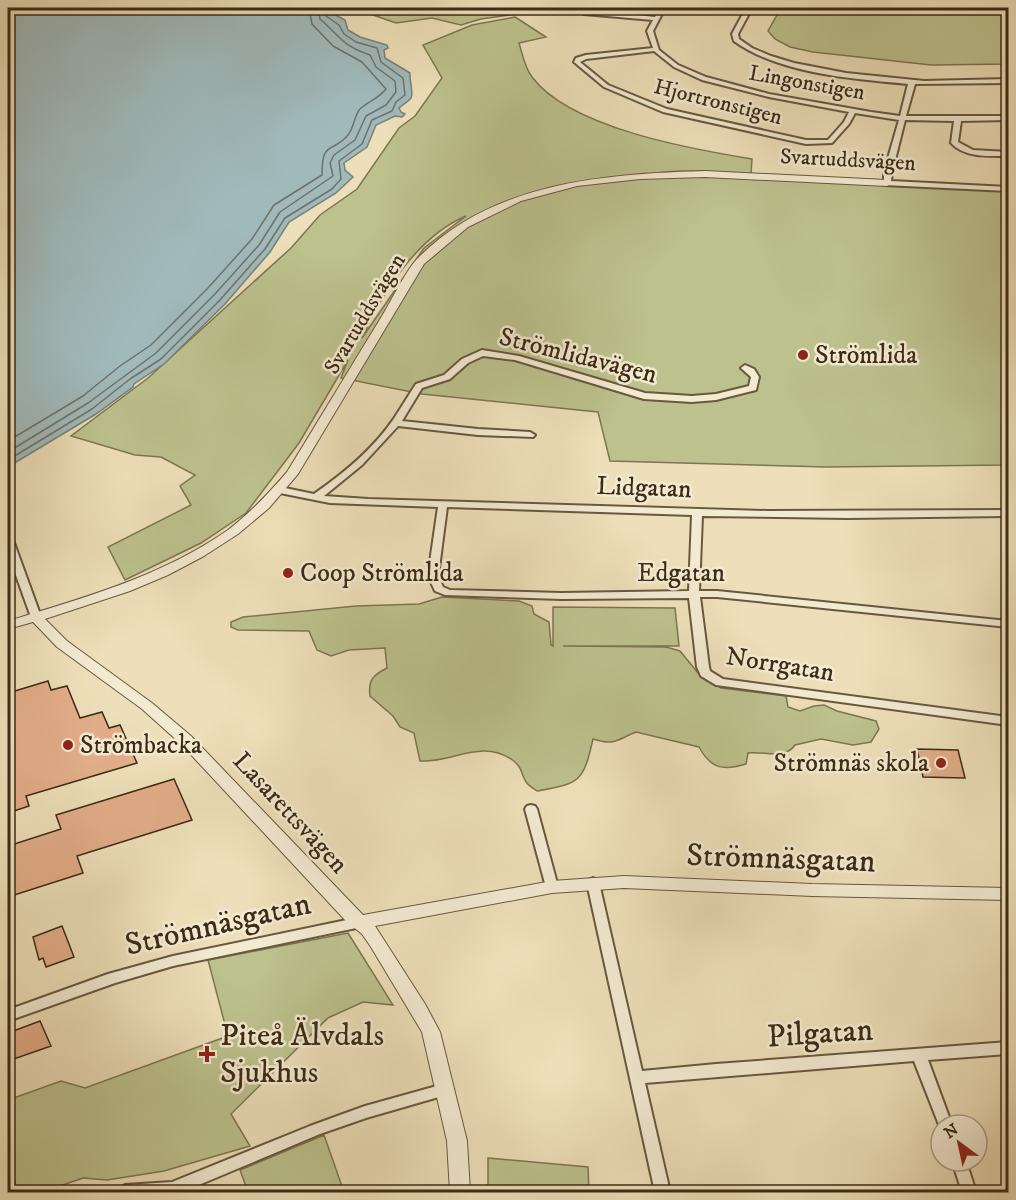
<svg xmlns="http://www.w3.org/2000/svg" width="1016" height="1200" viewBox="0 0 1016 1200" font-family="'IM FELL DW Pica',serif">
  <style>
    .green { fill: #bcc18d; stroke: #7c7651; stroke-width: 1.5; fill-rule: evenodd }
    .water { fill: #a0b9bb; stroke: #788079; stroke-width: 1.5 }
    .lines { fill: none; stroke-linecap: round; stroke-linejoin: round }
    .shore { stroke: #6e7268; stroke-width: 1.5 }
    .building { fill: #e2ad89; stroke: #3c2b15; stroke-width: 1.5 }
    .minor-casing { stroke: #68583e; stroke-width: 4 }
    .tertiary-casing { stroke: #68583e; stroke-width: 2 }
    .minor { fill: #f3ead2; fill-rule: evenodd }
    .tertiary { fill: #f3ead2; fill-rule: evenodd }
    .poi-dot { fill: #8f2418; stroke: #f3ead2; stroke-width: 2 }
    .labels { text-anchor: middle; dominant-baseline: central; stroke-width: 5; stroke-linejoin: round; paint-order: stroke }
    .far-street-label { font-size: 22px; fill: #3c2b15; stroke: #f3ead2 }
    .poi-label { font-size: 26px; fill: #3c2b15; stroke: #f3ead2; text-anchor: start }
    .street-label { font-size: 26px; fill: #3c2b15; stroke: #f3ead2 }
    .near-street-label { font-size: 32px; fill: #3c2b15; stroke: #f3ead2 }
    .near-poi-label { font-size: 32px; fill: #3c2b15; stroke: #f3ead2; text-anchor: start }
  </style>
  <rect width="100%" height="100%" fill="#eddfb9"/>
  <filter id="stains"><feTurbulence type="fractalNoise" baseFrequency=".00333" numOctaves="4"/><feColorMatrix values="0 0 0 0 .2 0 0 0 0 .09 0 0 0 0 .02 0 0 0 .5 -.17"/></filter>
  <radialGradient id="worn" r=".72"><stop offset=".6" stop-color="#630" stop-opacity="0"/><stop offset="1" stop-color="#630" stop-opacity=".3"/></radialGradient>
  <!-- green -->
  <path class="green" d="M367 8H532L531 12 481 19 461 25 432 18 396 23 373 15Z
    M781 8H1008V64L931 65 813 52 790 47 775 39 768 31Z
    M515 17 546 37 519 43C522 53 525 68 532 77 570 128 691 149 752 159L751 174 680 171 655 173 1008 189V465L826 467 610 461 598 412 422 394 341 378 348 360 299 443 246 513 201 543 125 580 108 547 191 505 180 486 195 475 161 457 135 455 71 436 148 378 291 248 320 215 357 189 399 128 415 116 442 78 423 45 472 25ZM466 216 424 248 362 338C382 293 418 236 466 216Z
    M442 597 519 601 532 606 534 614 549 622 551 645 553 646V607L675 608 679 646H563L666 647 680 651 698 673 721 688 786 696 788 707 800 711 814 706 824 705 837 711 876 721 879 729 871 742 853 745 821 739 795 745C785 760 764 751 748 753L746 764C723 771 711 769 699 747L636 732C616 740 615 746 593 739 583 783 580 783 537 791 534 789 528 785 526 782 520 772 523 767 511 759 481 739 452 763 420 761L414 733 400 727 393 716 370 696C368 680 373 675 387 668L385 648 349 650 331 656 317 650 309 631 238 630 231 627V622L243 617 356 606 419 604Z
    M348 933 393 1005 363 1002 328 1018 231 1114 250 1146 164 1171 107 1180 83 1178 42 1192H17L8 1145V1100L61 1081 85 1088 228 1036 208 960Z
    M324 1135 344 1192H248L240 1170Z
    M488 1158 588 1167 589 1192H488Z"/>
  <!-- water -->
  <path class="water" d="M8 8H334L330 12 345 20 348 30 360 37 387 45 388 48 384 50 385 58 410 73C409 80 414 93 411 98 408 102 402 105 399 108L401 112 405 114 402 117 395 116 376 125 367 147 344 163 345 170 353 177 336 193 289 222 270 252 225 304 164 364 134 384 133 387 96 414 8 467Z"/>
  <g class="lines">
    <!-- shore -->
    <path class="shore" d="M8 441 83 396 120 366 151 345 208 288 252 239 274 205 322 175C322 139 332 154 348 135 354 128 354 116 360 109 369 101 378 99 386 89L362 62 333 46 312 24 309 8
      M8 452 88 403 156 353 215 294 259 245 280 212 333 176 330 163 334 155 355 140 366 116 386 105 396 92 395 81 376 67 370 55C341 45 341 37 320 19L318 8
      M8 460 92 409 130 379 161 359 220 300 265 249 285 218 332 189 341 179 339 161 362 144 372 120 392 111 396 102 405 95 403 78 381 62 377 48 356 42 344 34 339 25 326 16V8"/>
  </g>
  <!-- building -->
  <path class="building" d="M48 681 51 690 67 686 80 718 102 712 109 728 120 725 137 763 26 796 29 806 8 813V693Z
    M917 749 958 750 965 778 923 777Z
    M174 779 192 820 77 856 83 873 8 897V846L61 829 56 815Z
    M62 926 74 957 46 967 43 958 39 960 33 937Z
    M40 1021 51 1046 8 1061V1033Z"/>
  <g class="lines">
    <defs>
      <path id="minor" d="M574 8 655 17 659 8H665L653 31 659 50 678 65 706 77 769 94 871 112 900 116 908 84C853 79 780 74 734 41L732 34 746 8H752L738 34 739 39 752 48 771 56 794 63 846 73 924 81 1008 79V83L915 84 906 116H1008V120L961 121 958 142 973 150 1008 152V156C989 156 965 158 951 143L954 121 905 120 892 172 891 181 1008 187V191L884 185V172L899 120 855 113 849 124 832 143 806 144 663 112 604 87 574 62 576 58 586 55 653 48 647 31 653 20 584 14ZM654 51 674 67 702 80 769 97 849 112 844 122 828 140H806L667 109 608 85 580 62 586 59Z
        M482 350 519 356 645 393 692 396 716 394 749 386 751 377 741 368 745 365 754 369 759 377 756 390 716 400 692 402 644 399 515 360 483 356 468 363 450 379 422 388 402 421 478 429 530 432 535 435 533 437 478 435 398 426 362 465 324 496 368 499 768 511 1008 510V516L848 518 702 516 699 591H717L1008 621V627L717 597H700L709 667 710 671 723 679 1008 717V725L716 685 701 676 697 667 689 598 561 599 445 595 435 591 428 576 438 507 330 503 280 493 275 490 280 487 314 494C343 474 373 449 393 420 401 408 408 396 416 384L444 375 462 359ZM447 507 692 515 689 591 561 593 450 590 443 587 438 576Z
        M8 537 13 540 41 617 40 619 36 620 31 617 8 553Z
        M531 805 535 806 537 809 558 887 557 890 552 892 547 890 546 887 525 809 527 806Z
        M593 878 598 880 599 883 642 1071 716 1064 1008 1042V1054L928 1060 952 1125H941V1130L914 1061 645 1083 670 1192H655L587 883 588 880Z
        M361 917 366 918 368 922 366 926 173 966 115 983 8 1021V1010L108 974 173 956Z
        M444 1084 449 1086 451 1090 449 1094 366 1118 320 1134 182 1192H117L120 1187 125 1185 172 1182 310 1126 365 1106Z
        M952 1161H966L976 1192H962Z"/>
      <path id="tertiary" d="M705 171 887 180 892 183 887 186 705 177 640 179 577 186 521 201 468 227 424 264 298 474 269 508 238 534 204 556 168 575 130 591 45 619 67 641 152 703 191 736 363 915 552 881 624 876 812 884 1008 888V900L812 896 624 888 552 893 375 926 425 1004 440 1032 467 1141 470 1192H450L447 1141 422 1032 371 947 362 934 345 920 181 744 142 709 57 647 33 622 8 629V621C84 598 162 576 228 530 250 513 269 493 287 472 318 422 348 371 379 321 390 304 404 273 417 259 492 182 604 174 705 171Z"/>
    </defs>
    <!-- minor casing -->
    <use href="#minor" class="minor-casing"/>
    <!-- tertiary casing -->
    <use href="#tertiary" class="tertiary-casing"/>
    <!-- minor -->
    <use href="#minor" class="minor"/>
    <!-- tertiary -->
    <use href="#tertiary" class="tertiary"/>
  </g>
  <!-- markers -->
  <g class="poi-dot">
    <circle cx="803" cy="355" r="6"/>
    <circle cx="288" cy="573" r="6"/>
    <circle cx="68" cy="745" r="6"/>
    <circle cx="941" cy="763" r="6"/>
    <path d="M204 1045h6v6h6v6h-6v6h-6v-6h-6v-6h6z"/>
  </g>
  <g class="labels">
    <!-- far-street labels -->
    <g class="far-street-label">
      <text transform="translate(807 83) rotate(10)">Lingonstigen</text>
      <text transform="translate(718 102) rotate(14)">Hjortronstigen</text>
      <text transform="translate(848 160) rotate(3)">Svartuddsvägen</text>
      <text transform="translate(365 314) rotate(-59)">Svartuddsvägen</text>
    </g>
    <!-- poi labels -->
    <g class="poi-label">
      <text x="815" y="355">Strömlida</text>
      <text x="300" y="573">Coop Strömlida</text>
      <text x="80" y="745">Strömbacka</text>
      <text x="929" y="763" text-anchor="end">Strömnäs skola</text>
    </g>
    <!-- street labels -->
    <g class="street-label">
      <text transform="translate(578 356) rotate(14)">Strömlidavägen</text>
      <text transform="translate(644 488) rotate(2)">Lidgatan</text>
      <text x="681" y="573">Edgatan</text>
      <text transform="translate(780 665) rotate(9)">Norrgatan</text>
      <text transform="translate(290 813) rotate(47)">Lasarettsvägen</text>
    </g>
    <!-- near-street labels -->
    <g class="near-street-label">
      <text transform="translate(781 859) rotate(2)">Strömnäsgatan</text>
      <text transform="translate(218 925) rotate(-13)">Strömnäsgatan</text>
      <text transform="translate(820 1034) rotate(-4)">Pilgatan</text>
    </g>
    <!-- near-poi labels -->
    <g class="near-poi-label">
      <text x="220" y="1036">Piteå Älvdals<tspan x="220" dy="37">Sjukhus</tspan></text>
    </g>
  </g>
  <!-- margin -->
  <rect width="1016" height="1200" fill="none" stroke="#eddfb9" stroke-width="30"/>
  <rect x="9" y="9" width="998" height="1182" fill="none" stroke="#3c2b15" stroke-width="3"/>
  <rect x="15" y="15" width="986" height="1170" fill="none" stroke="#3c2b15" stroke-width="1.5"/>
  <!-- north arrow -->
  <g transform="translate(959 1143) rotate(327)"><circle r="28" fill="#f3ead2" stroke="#aa9e86" stroke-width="1.5"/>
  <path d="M0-4.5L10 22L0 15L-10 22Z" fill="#8f2418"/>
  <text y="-9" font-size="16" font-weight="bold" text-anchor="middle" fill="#3c2b15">N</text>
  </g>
  <rect width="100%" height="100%" filter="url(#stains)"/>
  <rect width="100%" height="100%" fill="url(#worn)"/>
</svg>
